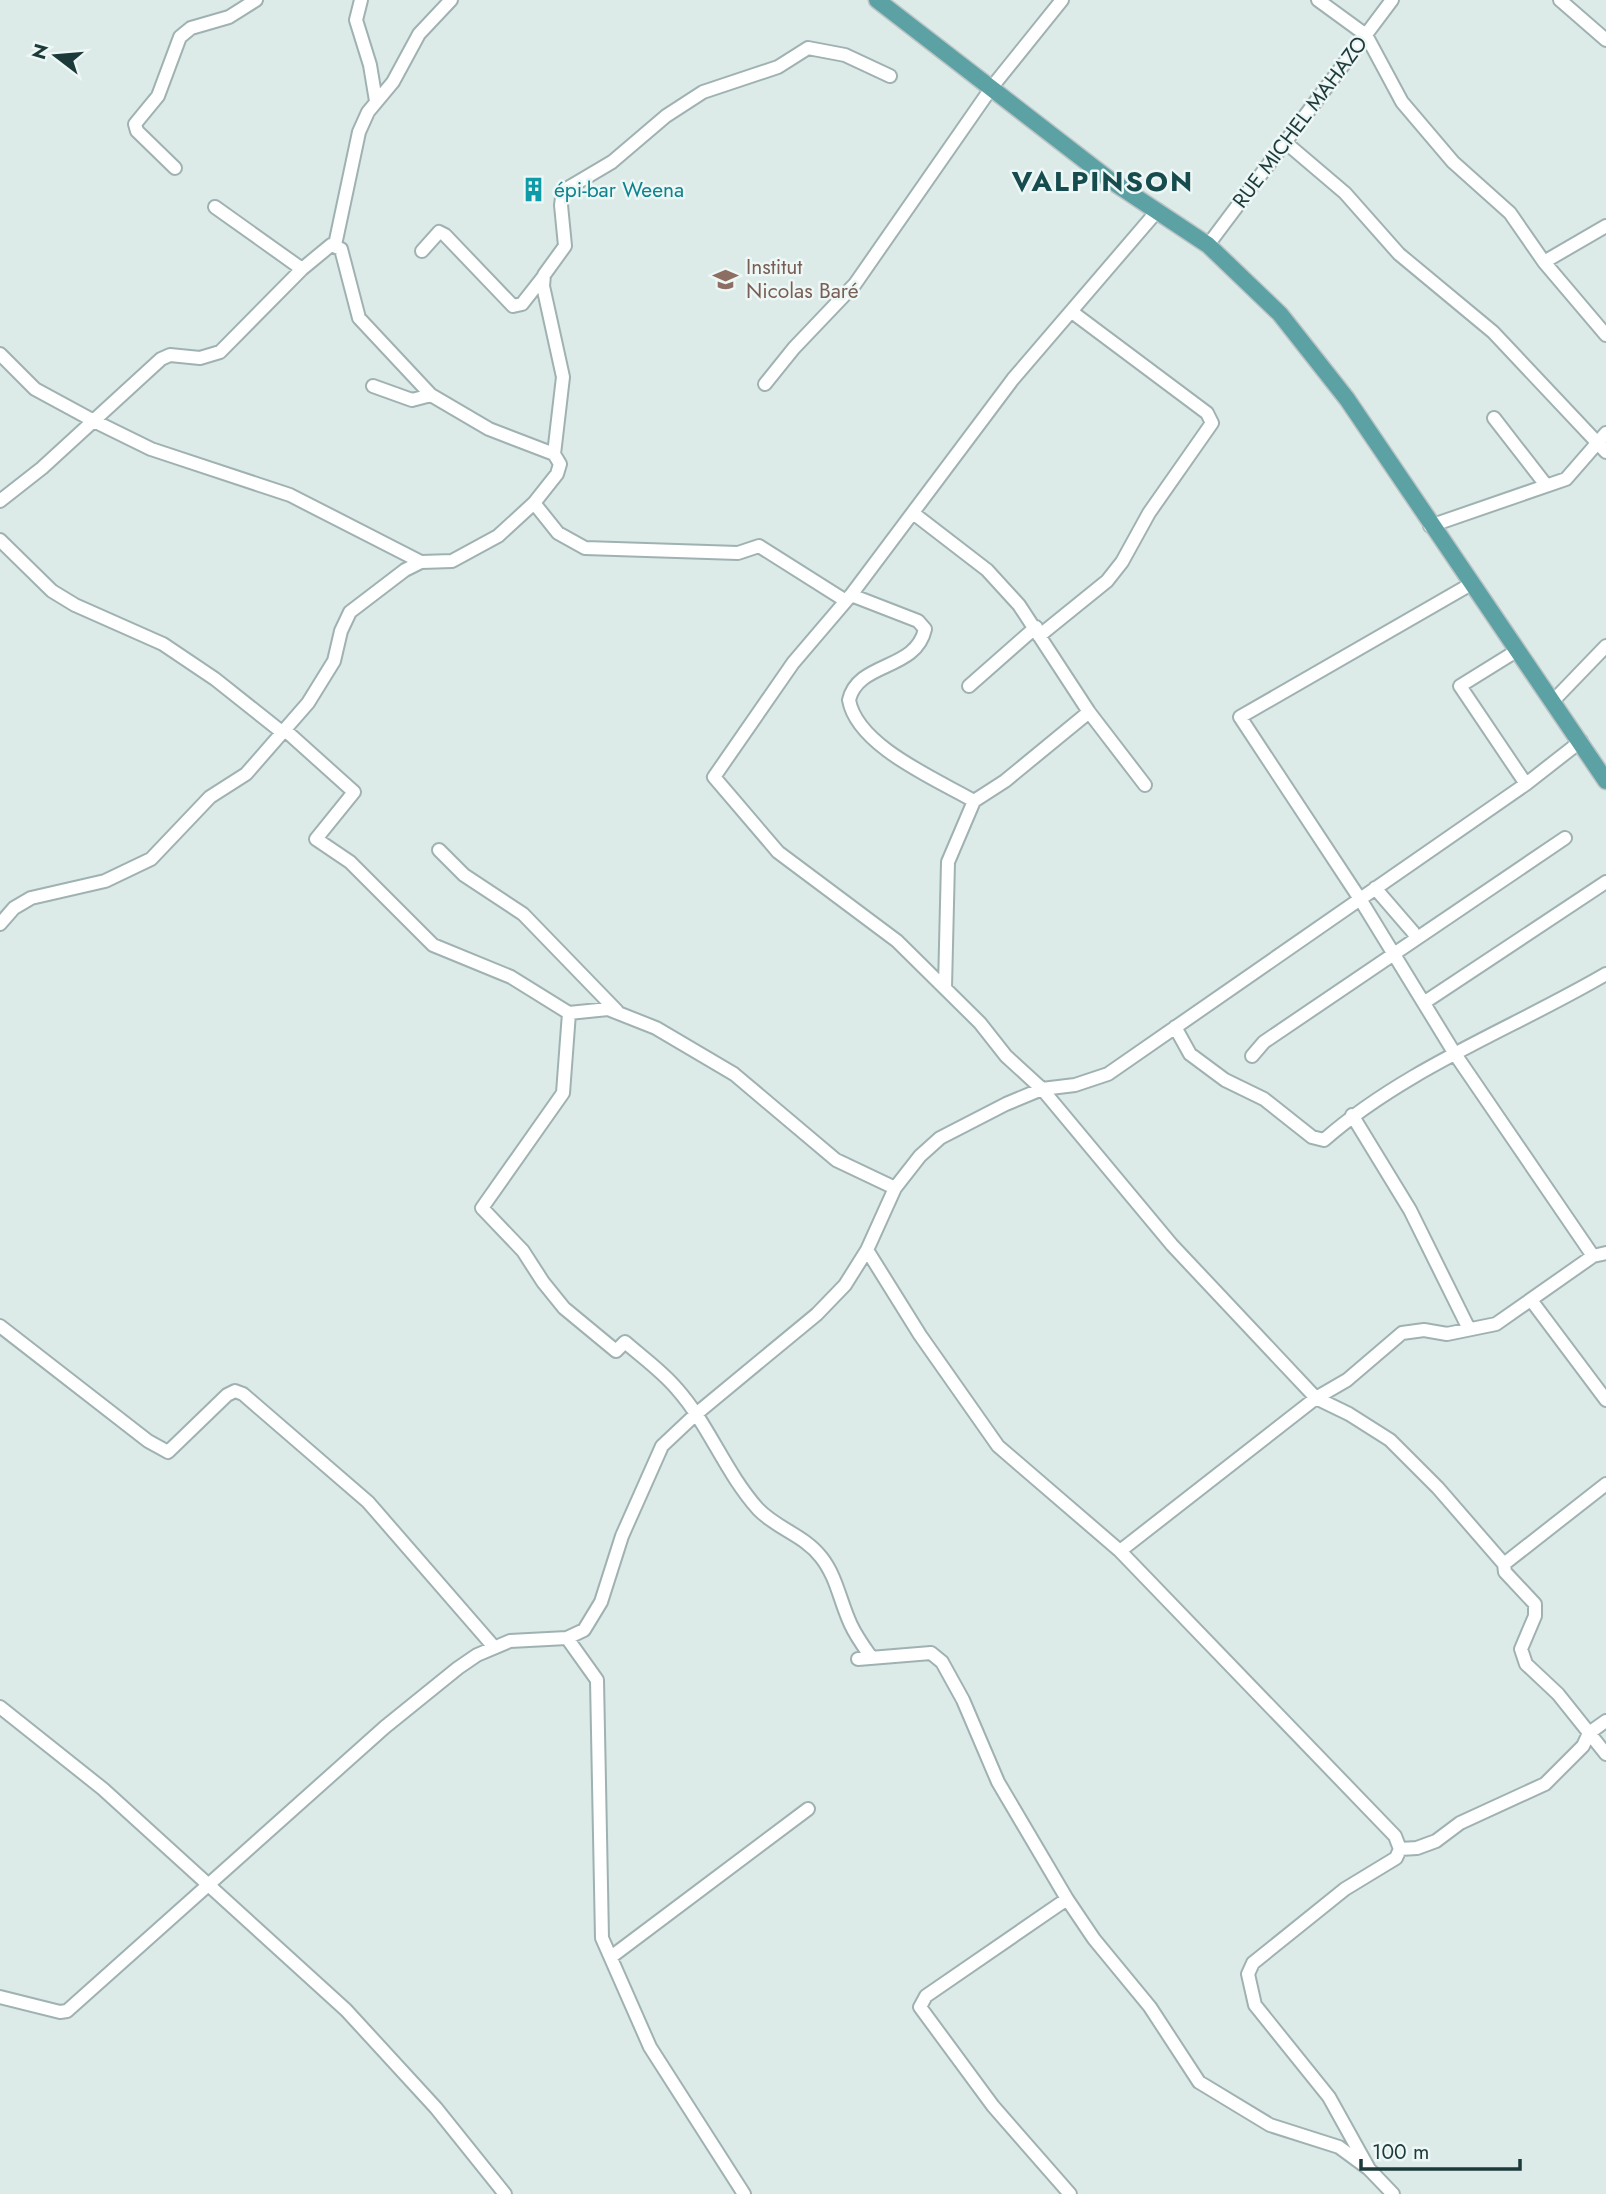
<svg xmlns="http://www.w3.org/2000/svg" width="1606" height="2194" viewBox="0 0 1606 2194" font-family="Jost,sans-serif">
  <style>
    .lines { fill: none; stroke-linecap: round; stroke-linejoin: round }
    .minor-casing { stroke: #9fb2b1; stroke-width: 16 }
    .major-casing { stroke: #bbc4c4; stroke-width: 19 }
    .minor { stroke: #fff; stroke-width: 12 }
    .major { stroke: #5ca2a5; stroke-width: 16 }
    .labels { text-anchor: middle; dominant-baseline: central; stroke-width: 5; stroke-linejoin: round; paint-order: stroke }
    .street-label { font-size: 21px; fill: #1d3a3b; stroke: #edf7f5 }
    .culture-label { font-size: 21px; fill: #0d838f; stroke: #edf7f5; text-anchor: start }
    .education-label { font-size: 21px; fill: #785e54; stroke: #edf7f5; text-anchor: start }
    .district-label { font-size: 28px; font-weight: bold; letter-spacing: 2px; fill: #174c4e; stroke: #edf7f5 }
  </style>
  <rect width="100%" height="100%" fill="#dceae8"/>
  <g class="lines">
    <defs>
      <path id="minor" d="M361 0 356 20 370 65 376 101
        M1318 0 1366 35 1402 102 1453 162 1510 213 1544 262 1606 335
        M1560 0 1606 40
        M1285 142 1345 193 1399 254 1493 332 1606 452
        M175 168 137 131 135 124 158 96 180 37 191 28 229 17 256 0
        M215 207 302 269
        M1158 210 1013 379 851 595 793 663 714 777 778 852 897 941 980 1023 1006 1056 1042 1089 1172 1245 1316 1398 1349 1414 1390 1440 1438 1488 1504 1564 1505 1572 1535 1604V1616L1521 1649 1526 1664 1558 1694 1606 1754
        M335 245 359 132 368 112 393 82 419 34 451 0
        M1208 245 1392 0
        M422 251 439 232 445 235 513 306 522 304 544 276
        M1544 262 1606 226
        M0 354 35 389 94 421 151 449 290 495 421 562
        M765 384 794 348 855 284 992 87 1062 0
        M373 386 412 400 431 395
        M1494 418 1546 485
        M554 454 563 377 543 286 544 275 565 246 561 205 563 191 612 162 666 116 703 92 778 67 808 48 845 55 890 76
        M0 501 42 468 161 359 170 355 200 358 220 352 302 269 331 245 341 249 359 318 431 395 489 429 554 454 560 464 557 474 534 503 498 536 452 561 421 562 405 570 350 612 341 631 334 661 308 703 246 774 210 797 151 859 105 881 31 898 14 908 0 924
        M534 503 558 533 585 548 738 553 759 546 846 601
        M913 513 987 570 1019 605 1089 712 1145 785
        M1430 526 1566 479 1606 433
        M0 540 52 591 75 605 163 644 215 679 283 733
        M1471 584 1240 717 1360 899 1455 1054 1593 1256
        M851 595 918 621 925 629C916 671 858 661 849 700 857 746 936 779 974 801
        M1039 636 1107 581 1122 562 1149 513 1212 423 1207 413 1072 312
        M1518 650 1460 686 1526 784
        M969 686 1036 627
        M1553 701 1606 646
        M285 730 354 792 316 839 350 862 433 945 511 977 569 1013 608 1009 656 1028 734 1074 836 1160 895 1188
        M439 850 464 875 523 914 617 1011
        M1375 888 1413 932
        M945 987 948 862 974 801 1005 781 1089 712
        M1425 1002 1606 882
        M569 1013 563 1093 482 1208 523 1251 543 1282 564 1308 616 1351 625 1342C642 1357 662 1371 677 1389 709 1425 725 1472 758 1509 777 1529 804 1535 821 1557 837 1577 840 1602 851 1625 856 1636 864 1647 871 1657
        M1175 1027 1190 1054 1225 1080 1264 1099 1312 1137 1324 1140C1406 1068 1512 1029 1606 974
        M1252 1056 1264 1042 1565 838
        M1352 1115 1410 1210 1469 1329
        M867 1250 920 1335 998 1446 1120 1551 1395 1836 1400 1849 1396 1858 1345 1889 1253 1963 1248 1974 1255 2005 1329 2097 1369 2169
        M1531 1300 1606 1400
        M0 1326 148 1441 168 1452 227 1395 235 1391 243 1394 368 1502 494 1647
        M1120 1551 1316 1398 1347 1380 1402 1333 1424 1330 1447 1334 1496 1324 1593 1256 1606 1253
        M1504 1564 1606 1484
        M567 1638 597 1680 602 1938 650 2047 744 2194
        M858 1659 931 1653 942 1662 963 1700 998 1782 1067 1899 1094 1939 1150 2007 1199 2082 1270 2125 1339 2147 1369 2169 1393 2194
        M0 1707 103 1789 346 2010 436 2108 505 2194
        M1400 1849 1417 1848 1436 1841 1460 1823 1545 1784 1583 1746 1589 1733 1606 1721
        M1067 1899 926 1996 920 2007 993 2106 1070 2194
        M611 1957 808 1809
        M0 1997 60 2012 67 2011 385 1727 458 1668 477 1655 510 1641 567 1638 584 1630 601 1602 622 1536 662 1446 696 1414 817 1314 845 1285 867 1250 895 1188 920 1156 940 1138 1006 1104 1042 1089 1075 1085 1108 1074 1526 784 1581 741"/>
      <path id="major" d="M877 0 1110 180 1208 245 1280 314 1347 399 1606 781"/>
    </defs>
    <!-- minor casing -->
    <use href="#minor" class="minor-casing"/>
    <!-- major casing -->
    <use href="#major" class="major-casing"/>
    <!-- minor -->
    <use href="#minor" class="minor"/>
    <!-- major -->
    <use href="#major" class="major"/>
  </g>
  <!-- icons -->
  <defs>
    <symbol id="building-bare" viewBox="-9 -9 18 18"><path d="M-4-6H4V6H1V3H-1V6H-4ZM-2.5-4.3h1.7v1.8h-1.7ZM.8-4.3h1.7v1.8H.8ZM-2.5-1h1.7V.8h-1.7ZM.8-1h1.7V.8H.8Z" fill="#0f9aa8" stroke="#edf7f5" stroke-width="2.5" paint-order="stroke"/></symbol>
    <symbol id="school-bare" viewBox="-9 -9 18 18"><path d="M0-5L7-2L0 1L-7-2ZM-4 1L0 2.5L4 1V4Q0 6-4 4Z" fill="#8d6e63" stroke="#edf7f5" stroke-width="2.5" paint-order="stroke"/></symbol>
  </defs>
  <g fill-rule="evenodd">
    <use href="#building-bare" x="516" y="172" width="35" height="35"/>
    <use href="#school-bare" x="708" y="262" width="35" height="35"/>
  </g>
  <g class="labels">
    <!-- street labels -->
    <g class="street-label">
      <text transform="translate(1300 122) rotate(-53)">RUE MICHEL MAHAZO</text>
    </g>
    <!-- culture labels -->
    <g class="culture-label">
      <text x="554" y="190">épi-bar Weena</text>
    </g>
    <!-- education labels -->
    <g class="education-label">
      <text x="746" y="267">Institut<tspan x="746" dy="24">Nicolas Baré</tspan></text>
    </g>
    <!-- district labels -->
    <g class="district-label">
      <text x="1103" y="181">VALPINSON</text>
    </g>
  </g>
  <!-- north arrow -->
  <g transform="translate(56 56) rotate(286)" stroke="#edf7f5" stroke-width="5" paint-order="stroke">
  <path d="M0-5L12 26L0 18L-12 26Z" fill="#1d3a3b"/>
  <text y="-10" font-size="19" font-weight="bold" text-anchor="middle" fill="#1d3a3b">N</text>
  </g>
  <!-- scale -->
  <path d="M1361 2159v10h159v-10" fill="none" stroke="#1d3a3b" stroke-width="3.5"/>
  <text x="1372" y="2159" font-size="21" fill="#1d3a3b" stroke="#edf7f5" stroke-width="5" paint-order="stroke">100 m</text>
</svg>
